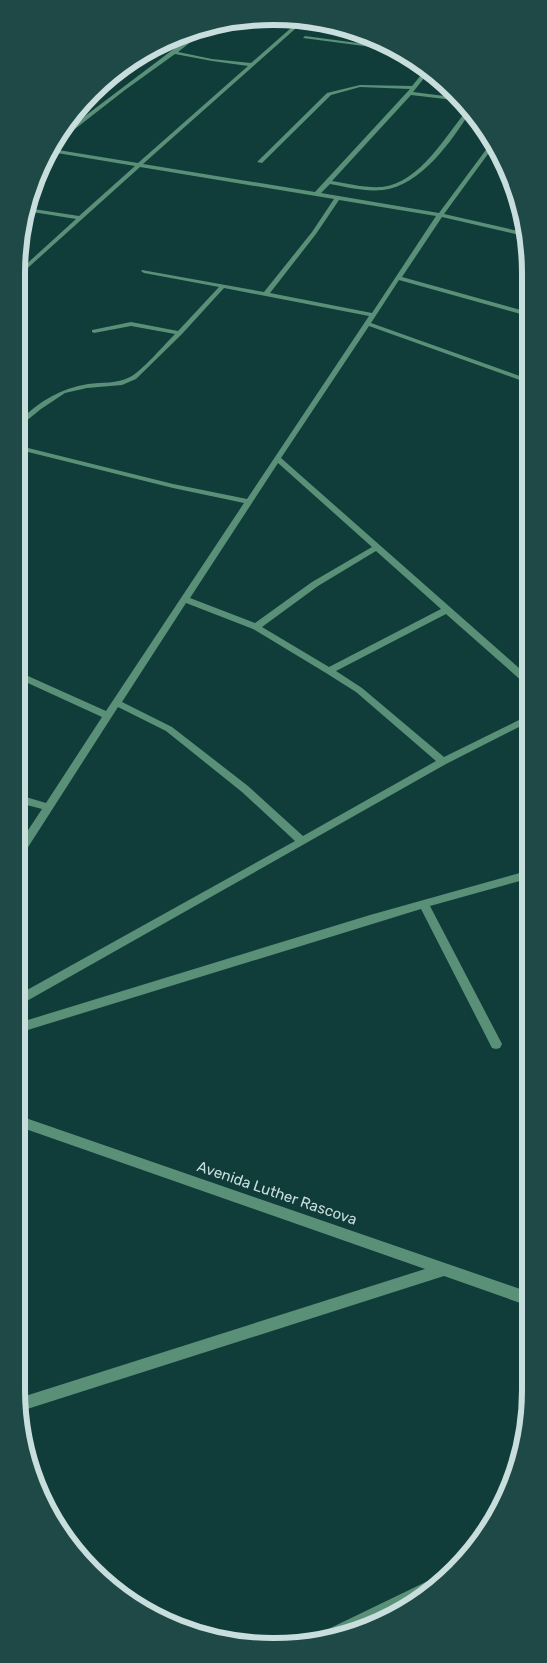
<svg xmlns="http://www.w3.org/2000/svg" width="547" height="1663" viewBox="0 0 547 1663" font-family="Rubik,sans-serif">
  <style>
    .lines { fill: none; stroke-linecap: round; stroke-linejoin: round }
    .street { fill: #599077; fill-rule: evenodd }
    .labels { text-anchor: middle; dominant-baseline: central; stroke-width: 4; stroke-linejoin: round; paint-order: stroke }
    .near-street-label { font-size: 15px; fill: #c8dedc; stroke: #103c3a }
    .rim { fill: none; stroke: #c8dedc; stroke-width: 6 }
  </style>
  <rect width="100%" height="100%" fill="#103c3a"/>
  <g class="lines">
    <!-- street -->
    <path class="street" d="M299 21H304L143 164 315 192 410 89 360 87 331 95 262 163 257 162 327 93 360 85 412 86 426 69 429 72 413 92 460 98 462 101 411 95 332 181C349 184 365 188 382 187 420 183 446 135 468 109L470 112C452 141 420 186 383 190 365 192 347 187 330 184L321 193 439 213 491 143 494 146 491 151 499 152 501 155 488 154 444 214 527 233 528 237 442 217 402 277 528 312V316L399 280 371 323 528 379V383L369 326 281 458 528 676 527 684 524 683 446 614 336 671 362 688 444 757 527 716V723L446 764 18 1006V995L295 841 242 792 166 731 118 707 23 855 19 856V844L42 809 19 803V795L46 803 102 717 19 679V672L106 711 244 503 173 488 20 450V446L173 484 247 499 369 316 224 288 182 334 136 379 122 385 87 388 65 393 41 409 20 426V420C40 401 61 388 88 384 102 382 117 384 130 377 142 371 164 345 175 334L131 326 94 333 92 332V330L131 322 178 331 219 287 144 273 141 271 142 270 264 292 312 232 334 199 140 167 21 274V269L76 219 26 211 27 208 79 216 135 166 51 152 52 149 138 163 248 66 212 61 175 54 125 90 57 143H54L56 138 171 51 202 30 211 26 178 52 212 59 251 63ZM339 200 436 216 372 313 270 293 316 234ZM278 463 372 547 312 582 255 623 190 598ZM376 551 441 609 329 667 262 627 318 586ZM186 603 253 629 326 673 356 692 436 761 303 836 248 786 172 727 122 702Z
      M305 36 395 48 402 51 303 38Z
      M527 871V879L430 906 502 1044 500 1048 496 1049 492 1048 421 909 18 1033V1023L370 915Z
      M17 1115 526 1291V1305L444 1276 21 1411 19 1398 425 1269 17 1126Z
      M434 1578 439 1581 419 1601 379 1620 340 1638 315 1640 318 1634Z"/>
  </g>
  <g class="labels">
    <!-- near-street labels -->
    <g class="near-street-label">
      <text transform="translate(277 1193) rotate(19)">Avenida Luther Rascova</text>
    </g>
  </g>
  <!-- crop -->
  <path d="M0 0H547V1663H0ZM273 25H274A248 248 0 0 1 522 273V1390A248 248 0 0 1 274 1638H273A248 248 0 0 1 25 1390V273A248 248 0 0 1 273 25Z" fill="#1f4947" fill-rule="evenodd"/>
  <path class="rim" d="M273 25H274A248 248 0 0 1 522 273V1390A248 248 0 0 1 274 1638H273A248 248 0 0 1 25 1390V273A248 248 0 0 1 273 25Z"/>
</svg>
